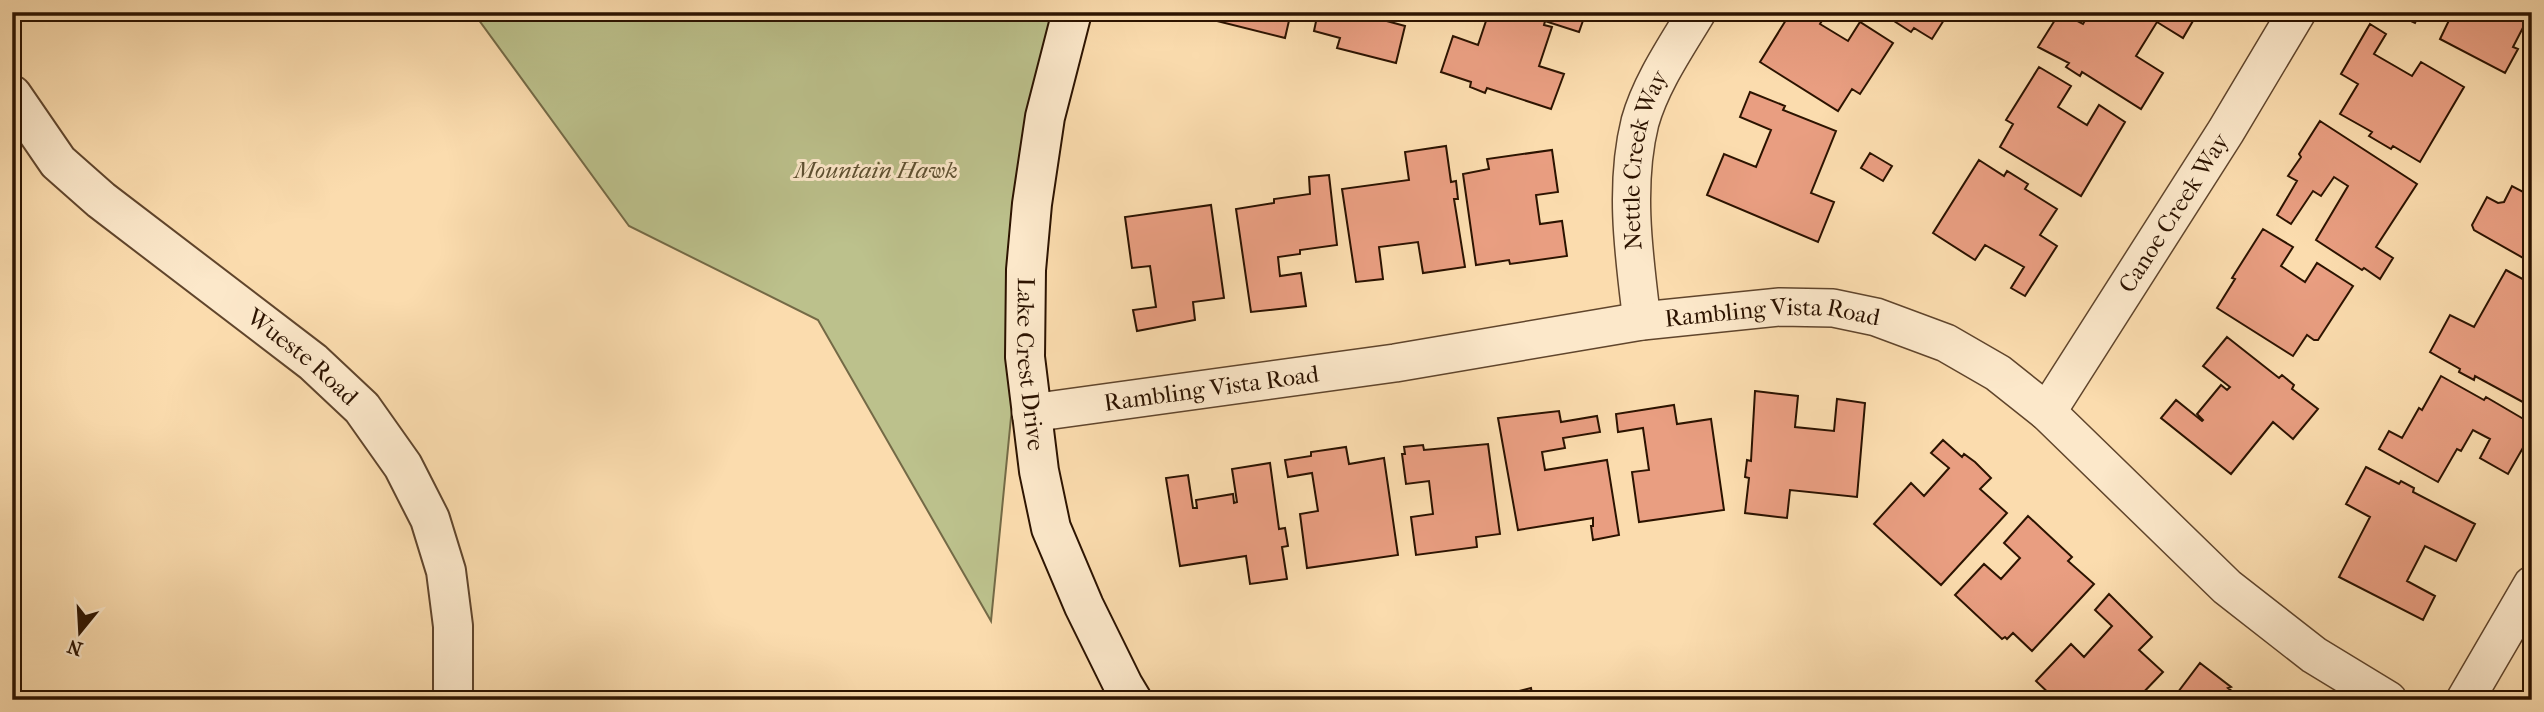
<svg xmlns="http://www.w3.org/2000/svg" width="2544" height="712" viewBox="0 0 2544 712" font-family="'IM FELL French Canon',serif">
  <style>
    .green { fill: #bcc18c; stroke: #746a46; stroke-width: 2 }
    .building { fill: #e99e81; stroke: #2c1300; stroke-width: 2 }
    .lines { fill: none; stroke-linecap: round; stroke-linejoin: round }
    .minor-casing { stroke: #60452c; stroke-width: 40 }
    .tertiary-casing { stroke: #60452c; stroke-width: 42 }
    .secondary-casing { stroke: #2c1300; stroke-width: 42 }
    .minor { stroke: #fce8ca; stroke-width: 37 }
    .tertiary { stroke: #fce8ca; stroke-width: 38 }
    .secondary { stroke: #fce8ca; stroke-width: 38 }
    .labels { text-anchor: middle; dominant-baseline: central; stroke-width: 6; stroke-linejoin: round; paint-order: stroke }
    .street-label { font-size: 24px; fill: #2c1300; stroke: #fce8ca }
    .park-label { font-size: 24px; font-style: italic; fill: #5e5031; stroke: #fce8ca }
  </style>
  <rect width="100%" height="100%" fill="#fbdcae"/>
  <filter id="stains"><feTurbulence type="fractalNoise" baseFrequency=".00286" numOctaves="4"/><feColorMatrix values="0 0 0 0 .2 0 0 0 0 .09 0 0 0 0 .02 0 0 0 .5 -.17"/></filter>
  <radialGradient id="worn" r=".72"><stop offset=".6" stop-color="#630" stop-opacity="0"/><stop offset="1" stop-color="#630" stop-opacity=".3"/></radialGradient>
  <!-- green -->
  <path class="green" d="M473 12H1077L1032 204 991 621 818 320 629 226Z"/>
  <!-- building -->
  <path class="building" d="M1198 12H1291L1285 38 1197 16Z
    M1318 12H1385L1383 20 1405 26 1396 63 1337 48 1340 38 1314 31Z
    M1489 12H1586L1579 32 1545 21 1544 25 1552 27 1539 66 1564 74 1551 109 1487 88 1485 93 1470 87 1471 82 1441 72 1453 36 1478 45Z
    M1791 12H1827L1820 24 1848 41 1860 22 1893 43 1860 94 1852 89 1838 111 1760 62Z
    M1880 12H1949L1932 39 1914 28 1911 32Z
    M2060 12 2083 24 2090 12H2194L2197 14 2183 38 2157 22 2136 56 2163 73 2141 109 2082 72 2080 76 2066 67 2069 63 2038 47Z
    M2402 12H2420L2415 23 2400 16Z
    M2453 12H2526L2530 14 2513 47 2518 49 2505 73 2440 39Z
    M2370 24 2386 34 2374 54 2412 76 2421 62 2464 87 2420 162 2393 146 2391 149 2369 136 2372 132 2340 114 2358 84 2341 74Z
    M2039 67 2071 86 2058 107 2087 125 2099 105 2125 122 2081 196 2000 147 2013 124 2006 120Z
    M1750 92 1785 106 1783 110 1836 131 1811 193 1834 202 1818 242 1707 195 1724 154 1756 167 1771 130 1740 117Z
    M2320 121 2417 184 2376 247 2393 258 2380 279 2364 268 2362 270 2316 240 2348 186 2334 177 2321 196 2313 191 2291 224 2277 215 2297 181 2288 176 2301 157 2299 154Z
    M1446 146 1451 182 1456 181 1458 199H1454L1465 267 1423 273 1418 242 1379 247 1383 279 1356 282 1342 189 1409 180 1405 152Z
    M1552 150 1558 192 1536 195 1540 224 1562 221 1567 256 1510 264 1509 260 1476 265 1463 174 1489 169 1487 159Z
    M1870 153 1892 166 1883 181 1861 168Z
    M1979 160 2004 176 2007 171 2028 184 2025 189 2057 209 2040 235 2057 246 2025 296 2011 288 2024 267 1985 245 1975 260 1933 233Z
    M1329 175 1337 245 1300 250V254L1278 257 1280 276 1301 273 1306 306 1251 312 1236 209 1274 203V199L1310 194 1309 177Z
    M2532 182V263L2474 230 2472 225 2487 197 2498 203 2504 202 2512 186 2525 193Z
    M1211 205 1224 298 1193 302 1195 320 1137 331 1133 310 1156 307 1150 266 1132 268 1125 217Z
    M2263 229 2293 247 2281 266 2305 282 2317 263 2353 286 2318 340H2314L2307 335 2293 356 2217 308 2235 279 2232 278Z
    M2506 270 2532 284V350L2529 355H2526L2532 358V407L2475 376 2474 380 2459 372 2460 369 2430 352 2450 315 2474 327Z
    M2227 337 2279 378 2282 375 2294 385 2292 389 2318 409 2293 439 2273 422 2231 474 2161 418 2176 400 2202 421 2203 420 2197 414 2221 385 2227 390 2230 387 2203 366Z
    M2441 376 2484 400 2486 397 2532 424V432L2508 474 2480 458 2490 439 2473 430 2461 451 2457 449 2438 482 2379 449 2389 431 2402 438 2419 408 2422 410Z
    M1755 391 1798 396 1795 427 1834 431 1837 399 1865 403 1857 497 1790 490 1787 518 1745 513 1749 478 1745 477 1747 460 1751 461Z
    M1674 405 1677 424 1711 419 1724 510 1639 522 1632 472 1649 470 1643 428 1618 432 1616 414Z
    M1559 411 1561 422 1597 416 1600 432 1563 438 1565 448 1542 452 1545 470 1607 460 1619 535 1593 540 1591 526H1593V518L1518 530 1498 418Z
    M1943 440 1962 457 1964 454 1975 462 1991 478 1980 489 2007 513 1941 585 1874 524 1911 483 1924 496 1949 468 1931 453Z
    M1488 444 1500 534 1476 537 1477 547 1416 555 1411 517 1433 514 1429 481 1406 484 1402 454H1405L1404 447 1423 445 1424 450Z
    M1346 447 1349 464 1384 458 1398 555 1307 568 1300 514 1318 511 1312 473 1288 477 1285 460 1311 456V452Z
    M1270 463 1279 529 1285 528 1288 546 1282 547 1287 579 1250 584 1246 556 1180 566 1166 478 1188 475 1193 508H1197L1196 500 1233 494 1234 503 1237 502 1232 469Z
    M2366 467 2399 484 2401 481 2414 488 2413 492 2475 524 2456 561 2425 546 2407 581 2435 596 2423 620 2339 577 2370 517 2346 504Z
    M2028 516 2072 557 2068 561 2094 584 2032 651 2013 633 2007 639 2005 637 2002 639 1955 595 1984 564 2001 579 2020 558 2004 543Z
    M2109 594 2152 637 2139 650 2163 672 2139 697 2143 700H2056L2036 681 2071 644 2084 657 2112 626 2095 610Z
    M2200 663 2231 687 2228 688 2243 700H2172Z
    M1531 688 1533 700H1483Z"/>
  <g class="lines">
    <defs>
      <g id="minor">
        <path id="s1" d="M1642 321C1634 256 1624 186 1640 122 1651 83 1676 47 1697 12"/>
        <path id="s2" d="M2047 412 2226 131 2297 12"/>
        <path id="s3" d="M1031 413 1395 363 1642 321 1780 307 1833 308 1876 317 1946 343 1998 373 2047 412 2227 587 2314 655 2388 700"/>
        <path d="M2465 700 2532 585"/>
      </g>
      <g id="tertiary">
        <path id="s4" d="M12 95 58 162 101 200 313 362 362 408 403 466 430 519 446 571 453 626V700"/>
      </g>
      <g id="secondary">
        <path id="s5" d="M1072 12 1045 117 1032 204 1026 270 1025 357 1039 471 1051 528 1084 606 1123 685 1132 700"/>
      </g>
    </defs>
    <!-- minor casing -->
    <use href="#minor" class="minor-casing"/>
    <!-- tertiary casing -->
    <use href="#tertiary" class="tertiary-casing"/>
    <!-- secondary casing -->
    <use href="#secondary" class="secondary-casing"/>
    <!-- minor -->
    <use href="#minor" class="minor"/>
    <!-- tertiary -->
    <use href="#tertiary" class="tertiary"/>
    <!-- secondary -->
    <use href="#secondary" class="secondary"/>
  </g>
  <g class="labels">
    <!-- street labels -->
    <g class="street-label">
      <text stroke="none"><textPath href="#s1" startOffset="163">Nettle Creek Way</textPath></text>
      <text stroke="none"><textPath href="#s2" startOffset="236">Canoe Creek Way</textPath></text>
      <text stroke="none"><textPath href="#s3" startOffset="749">Rambling Vista Road</textPath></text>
      <text stroke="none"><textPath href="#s4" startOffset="394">Wueste Road</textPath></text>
      <text stroke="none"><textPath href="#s5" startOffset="357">Lake Crest Drive</textPath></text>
      <text stroke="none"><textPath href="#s3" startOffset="182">Rambling Vista Road</textPath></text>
    </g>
    <!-- park labels -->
    <g class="park-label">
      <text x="876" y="170">Mountain Hawk</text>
    </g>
  </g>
  <!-- margin -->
  <rect width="2544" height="712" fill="none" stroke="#fbdcae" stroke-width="42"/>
  <rect x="14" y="14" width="2516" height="684" fill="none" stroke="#2c1300" stroke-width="3.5"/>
  <rect x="21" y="21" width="2502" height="670" fill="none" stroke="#2c1300" stroke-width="2"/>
  <!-- north arrow -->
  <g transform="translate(80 632) rotate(198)" stroke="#fce8ca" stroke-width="5" paint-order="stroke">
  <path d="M0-5L12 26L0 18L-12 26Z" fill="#2c1300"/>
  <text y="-10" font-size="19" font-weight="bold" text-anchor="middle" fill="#2c1300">N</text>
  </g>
  <rect width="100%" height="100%" filter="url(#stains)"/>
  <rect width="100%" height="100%" fill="url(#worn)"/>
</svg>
